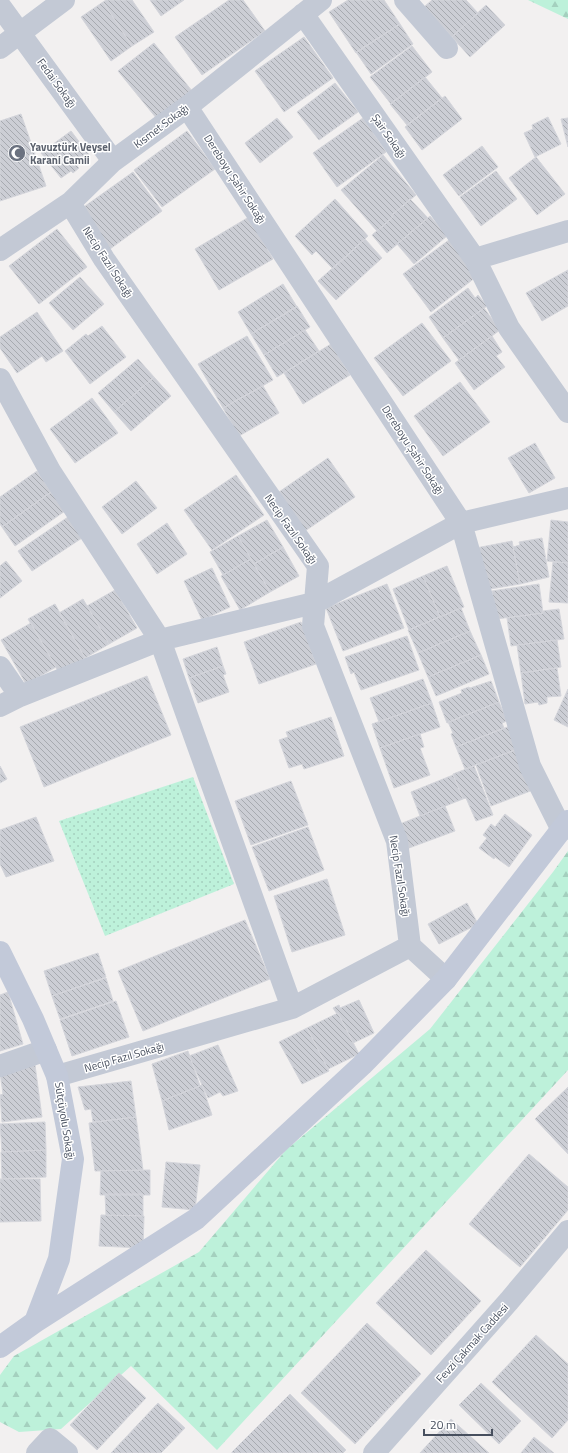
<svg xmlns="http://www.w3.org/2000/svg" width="568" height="1453" viewBox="0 0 568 1453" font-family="'Titillium Web',sans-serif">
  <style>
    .grass { fill: url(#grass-dots) }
    .forest { fill: url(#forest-firs) }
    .building { fill: url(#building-back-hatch); stroke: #d4d5db }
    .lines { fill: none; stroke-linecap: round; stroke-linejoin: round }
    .street { stroke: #c3c9d5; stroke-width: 22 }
    .secondary { stroke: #c2c9d9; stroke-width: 22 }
    .labels { text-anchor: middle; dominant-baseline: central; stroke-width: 3; stroke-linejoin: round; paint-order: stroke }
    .street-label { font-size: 11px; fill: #474f5e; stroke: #fff }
    .worship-label { font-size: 11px; font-weight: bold; fill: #5b616d; stroke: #fff; text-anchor: start }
  </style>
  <defs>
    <pattern id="grass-dots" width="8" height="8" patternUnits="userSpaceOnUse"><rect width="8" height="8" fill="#bdf1da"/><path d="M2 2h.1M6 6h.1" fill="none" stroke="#a4d0be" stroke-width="1.8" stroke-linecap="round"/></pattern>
    <pattern id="forest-firs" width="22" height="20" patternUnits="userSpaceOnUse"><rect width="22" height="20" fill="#bdf1da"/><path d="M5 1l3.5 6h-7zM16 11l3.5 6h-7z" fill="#a4d0be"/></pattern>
    <pattern id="building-back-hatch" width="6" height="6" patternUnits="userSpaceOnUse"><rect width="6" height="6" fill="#ccced5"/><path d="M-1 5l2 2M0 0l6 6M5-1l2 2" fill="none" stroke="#a7aab0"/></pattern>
  </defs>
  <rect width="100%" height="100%" fill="#f2f0f0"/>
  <!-- grass -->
  <path class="grass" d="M193 777 234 884 105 936 59 821Z"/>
  <!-- forest -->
  <path class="forest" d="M528 0H568V19Z
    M568 851V1070L217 1450 131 1366 61 1429 19 1432 0 1422V1375L14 1356 199 1252 286 1150 430 1029 553 872Z"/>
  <!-- building -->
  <path class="building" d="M106 0H132L154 32 132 46 103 2Z
    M150 0H184L161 16Z
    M229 0H243L265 31 202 75 175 37Z
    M348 0H384L400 24 356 53 329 12Z
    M432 0H466L478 13 452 37 424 7Z
    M103 2 132 46 111 61 81 17Z
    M486 5 505 25 470 57 452 37Z
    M400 24 413 44 371 74 356 52Z
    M304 37 333 78 284 112 255 71Z
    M154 43 192 91 157 119 118 71Z
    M412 46 432 72 391 104 370 77Z
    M425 77 442 98 407 125 390 104Z
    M335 83 358 112 319 140 297 112Z
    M445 96 462 119 422 150 405 127Z
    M21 114 46 186 0 201V121Z
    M548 117 561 144 535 157 524 133 533 129 532 125Z
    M277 118 293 137 260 163 245 143Z
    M363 118 386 152 337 187 313 153Z
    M568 118V147L561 119Z
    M71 131 90 156 77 166 79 168 73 173 71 171 61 178 41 153Z
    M187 131 215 169 162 207 134 170Z
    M482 146 498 167 459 196 443 175Z
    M383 155 416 195 391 216 393 217 377 231 341 190Z
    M536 157 565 194 537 215 509 178Z
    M496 171 517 199 481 226 460 197Z
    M133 172 162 211 110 249 81 209Z
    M335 199 368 236 333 269 316 251 312 255 295 236Z
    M410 199 428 218 387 253 372 235 393 217 391 216Z
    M430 216 447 236 414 264 397 244Z
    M249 217 273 259 219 290 195 249Z
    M57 229 87 267 39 304 9 266Z
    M365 239 382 258 336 300 318 281Z
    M449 240 476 277 431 312 403 274Z
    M568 270V306L542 321 526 293Z
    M80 277 104 304 73 330 49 303Z
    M283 284 297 307 251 334 238 312Z
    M468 288 475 298 478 295 487 306 443 338 429 317Z
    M297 306 310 327 264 355 251 334Z
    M484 308 500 330 459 360 443 338Z
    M37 312 63 351 46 362 42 356 17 373 0 348V337Z
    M422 323 451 361 403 396 374 358Z
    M102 326 126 357 90 384 65 351 86 334 88 336Z
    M305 330 319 351 277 377 264 355Z
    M247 336 273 380 223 408 198 364Z
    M492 336 502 352 496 356 505 367 474 390 455 363Z
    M331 344 350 375 303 404 284 373Z
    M138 359 154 377 114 412 98 393Z
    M154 377 171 396 131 431 114 412Z
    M460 382 490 422 443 456 414 416Z
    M263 386 279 413 239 436 223 408Z
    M92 398 118 433 75 463 50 429Z
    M535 443 555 478 529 493 508 458Z
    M328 458 355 497 305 531 279 492Z
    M37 471 51 492 2 527 0 524V497Z
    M236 475 264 515 212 550 184 510Z
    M136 481 157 508 122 534 102 507Z
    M51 492 65 511 15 546 2 527Z
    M68 517 82 538 32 571 18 551Z
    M267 520 283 547 254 564 238 536Z
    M551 520 568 522V563L547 561Z
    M167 523 187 554 157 574 137 544Z
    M238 536 251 559 223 575 210 552Z
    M542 538 549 577 520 584 513 547 520 545 519 542Z
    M512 541 520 584 484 590 476 548Z
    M283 547 299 576 270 592 254 564Z
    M251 559 270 592 240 610 221 576Z
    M6 561 22 581 0 598V566Z
    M553 562 568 563V603L549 602Z
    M447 566 464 607 440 617 423 576Z
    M212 568 230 607 202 620 184 581Z
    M423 576 440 617 409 630 393 589Z
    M387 584 404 628 343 651 326 608Z
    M539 584 543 613 496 619 492 591Z
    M115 590 137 628 109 644 87 606Z
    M83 599 109 644 85 658 59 613Z
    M55 604 85 658 59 673 28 619Z
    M461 608 470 631 418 653 408 630Z
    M559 609 564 639 511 646 507 618 543 613V611Z
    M301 622 316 664 259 684 244 642Z
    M31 623 56 667 26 684 1 640Z
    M470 631 481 655 428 677 418 653Z
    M407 636 419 670 361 690 354 672 351 674 345 657Z
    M557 640 561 667 521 673 517 645Z
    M217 647 223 666 189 678 183 659Z
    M481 655 489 674 436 696 428 677Z
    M223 666 226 674 223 675 229 692 198 703 189 678Z
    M557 668 561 696 547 697V703L539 705 538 702 525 704 521 673Z
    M147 676 171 735 44 787 20 727Z
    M423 679 432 703 379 722 370 698Z
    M491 681 499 702 447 723 439 702 462 693 461 690 469 687 470 688Z
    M568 689V727L554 720Z
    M499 702 507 721 502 723 504 728 456 747 451 734 453 733 448 722Z
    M432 703 440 727 380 748 372 724Z
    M331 717 344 756 304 769 302 764 289 768 279 740 288 737 286 732Z
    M510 726 518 749 465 769 456 747Z
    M420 734 424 747 420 748 430 775 394 788 380 748Z
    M517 749 533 790 491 806 476 765Z
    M0 766 7 779 0 783Z
    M474 766 493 815 476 821 466 798 463 799 453 774Z
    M453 775 463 799 420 816 411 792Z
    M291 781 308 825 251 845 235 801Z
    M445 806 455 831 409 848 400 824Z
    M505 814 532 835 509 867 495 857 494 859 479 848 487 838 483 835 491 824 495 827Z
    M36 817 54 861 6 877 0 864V830Z
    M308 827 324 870 269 891 252 847Z
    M327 879 345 935 292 952 274 896Z
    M467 903 478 924 439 944 428 924Z
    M245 920 270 979 143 1031 118 971Z
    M98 953 106 977 52 996 44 971Z
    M106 978 113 1001 60 1019 52 996Z
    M8 992 23 1044 0 1051V995Z
    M359 1000 374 1033 353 1043 338 1013 337 1014 333 1008 339 1005 340 1008Z
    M116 1001 129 1037 72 1056 60 1020Z
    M338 1013 359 1054 328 1069 307 1028Z
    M307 1028 329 1071 302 1084 279 1042Z
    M218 1045 238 1091 223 1096 220 1092 208 1098 189 1056Z
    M188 1051 200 1086 162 1101 152 1064Z
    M35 1065 42 1117 2 1122 0 1095 3 1094 0 1073Z
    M131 1081 136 1117 93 1122 91 1109 85 1110 78 1087Z
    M202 1085 212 1115 169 1130 162 1101Z
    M568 1087V1154L535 1119Z
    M136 1117 143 1170 95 1171 89 1123Z
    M45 1122 46 1150 2 1152 0 1124Z
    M46 1150V1177L2 1179 1 1152Z
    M529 1154 568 1187V1210L520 1267 469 1224Z
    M166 1162 200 1165 195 1210 162 1207Z
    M150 1170V1195H100L101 1171Z
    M0 1179H40L41 1221 0 1222Z
    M105 1194H143V1216L106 1215Z
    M101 1215 144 1216 143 1248 99 1246Z
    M426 1250 481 1301 431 1355 376 1303Z
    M367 1323 421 1374 355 1444 301 1393Z
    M536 1335 568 1364V1420L552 1438 492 1382Z
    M119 1373 146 1398 97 1450 70 1425Z
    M481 1383 521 1421 499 1444 459 1405Z
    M290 1394 346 1450 343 1453H232V1452Z
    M158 1403 185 1428 161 1453H111Z
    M451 1419 489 1453H420Z
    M534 1437 554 1453H521Z"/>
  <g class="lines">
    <!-- street -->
    <path class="street" d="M405 0 447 48
      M0 6 113 161
      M303 14 475 259 509 328 568 412
      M0 48 64 0
      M187 107 461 523 530 766 562 830
      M70 203 104 259 318 566 313 626 397 841 410 946 446 979
      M0 250 70 203 113 161 187 107 321 0
      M475 259 568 231
      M0 379 50 471 160 640 292 1008
      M0 667 20 696
      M0 706 20 696 160 640 314 603 461 523 568 498
      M0 1066 46 1050
      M57 1076 292 1008 410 946
      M37 1453 50 1439 67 1453
      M374 1453 509 1301 568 1231"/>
    <!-- secondary -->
    <path class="secondary" d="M0 952 33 1019 57 1076 73 1159 59 1259 35 1322
      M0 1347 35 1322 196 1219 362 1065 446 979 568 821"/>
  </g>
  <!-- icons -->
  <defs>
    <symbol id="mosque-disc" viewBox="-11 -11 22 22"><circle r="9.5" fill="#6b7280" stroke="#fff"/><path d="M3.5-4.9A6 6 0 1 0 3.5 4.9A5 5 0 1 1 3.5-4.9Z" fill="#fff"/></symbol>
  </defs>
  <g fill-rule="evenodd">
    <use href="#mosque-disc" x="7" y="143" width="20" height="20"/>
  </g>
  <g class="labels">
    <!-- street labels -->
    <g class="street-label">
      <text transform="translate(57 83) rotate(54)">Fedai Sokağı</text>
      <text transform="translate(161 126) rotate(-37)">Kısmet Sokağı</text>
      <text transform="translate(389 136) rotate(55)">Şair Sokağı</text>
      <text transform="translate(235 179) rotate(57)">Dereboyu Şahir Sokağı</text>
      <text transform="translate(108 262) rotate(57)">Necip Fazıl Sokağı</text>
      <text transform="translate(413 450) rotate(57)">Dereboyu Şahir Sokağı</text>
      <text transform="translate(291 529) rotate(55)">Necip Fazıl Sokağı</text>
      <text transform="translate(400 876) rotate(81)">Necip Fazıl Sokağı</text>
      <text transform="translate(124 1057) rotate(-16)">Necip Fazıl Sokağı</text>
      <text transform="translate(65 1121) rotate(81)">Sütçüyolu Sokağı</text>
      <text transform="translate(472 1343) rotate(-48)">Fevzi Çakmak Caddesi</text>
    </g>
    <!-- worship labels -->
    <g class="worship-label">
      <text x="30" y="147">Yavuztürk Veysel<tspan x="30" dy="13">Karani Camii</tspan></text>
    </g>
  </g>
  <!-- scale -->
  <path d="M424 1429v6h68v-6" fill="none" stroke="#474f5e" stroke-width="2"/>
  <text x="430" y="1429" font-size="12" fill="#474f5e" stroke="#ffffff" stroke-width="3" paint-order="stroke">20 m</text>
</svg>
